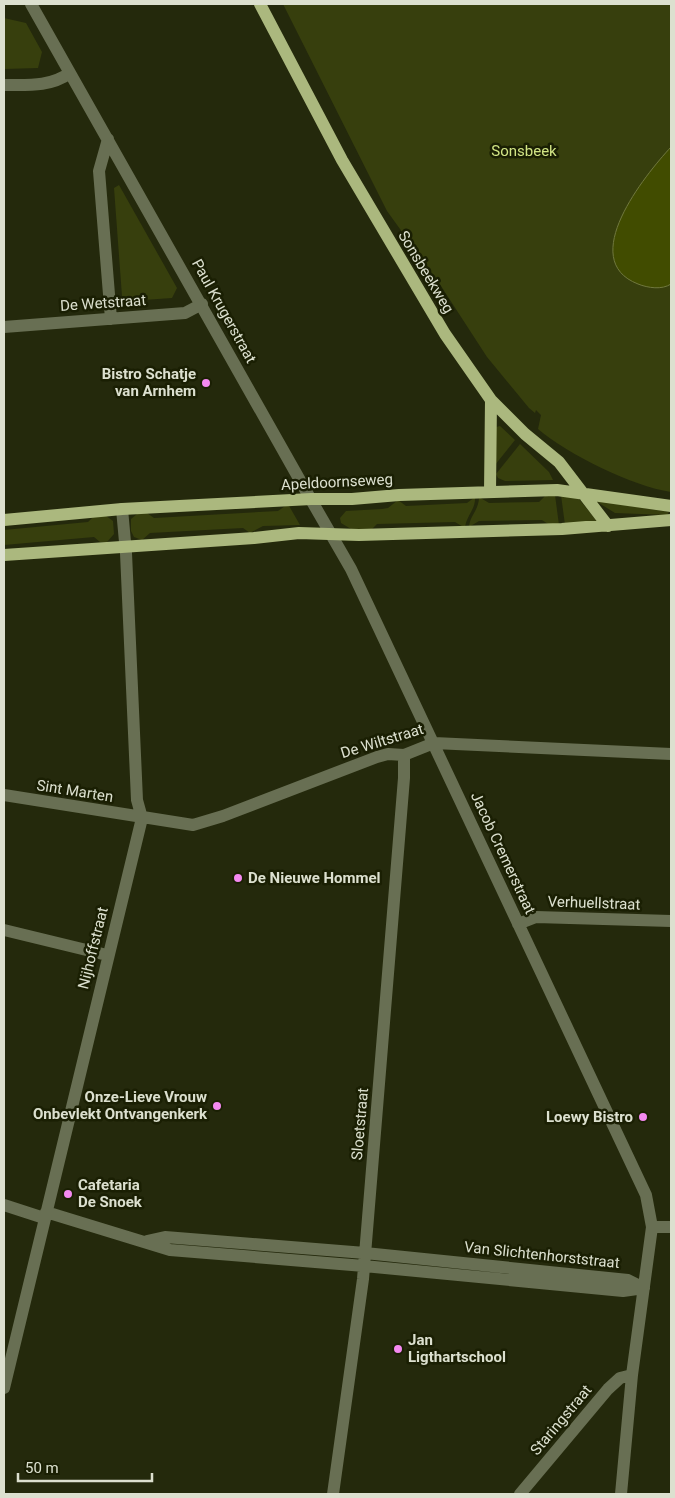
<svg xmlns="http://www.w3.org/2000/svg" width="675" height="1498" viewBox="0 0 675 1498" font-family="Roboto,sans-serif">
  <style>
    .green { fill: #373f0d }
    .water { fill: #414c00; stroke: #70783e }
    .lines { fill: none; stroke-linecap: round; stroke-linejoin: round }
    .minor { stroke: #686f53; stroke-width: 12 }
    .major { stroke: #abb87e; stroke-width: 12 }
    .poi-dot { fill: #f489f0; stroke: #1a1f03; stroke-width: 2 }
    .labels { text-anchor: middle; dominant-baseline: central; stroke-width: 5; stroke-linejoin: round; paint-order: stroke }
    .park-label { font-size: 15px; fill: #d1e484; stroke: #1a1f03 }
    .street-label { font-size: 15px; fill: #dce0cf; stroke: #1a1f03 }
    .poi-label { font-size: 15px; font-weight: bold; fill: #dce0cf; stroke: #1a1f03; text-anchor: end }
  </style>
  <rect width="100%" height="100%" fill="#24290c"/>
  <!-- green -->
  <path class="green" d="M283 4H671V492C632 486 569 455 538 429L541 415 536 410 535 413 529 408 487 357 439 283 387 211Z
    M4 18 26 23 42 52 38 68 4 69Z
    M119 185 177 288 172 298 129 301 122 296 114 188Z
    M500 426 515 440 495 465 496 427Z
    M520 444 549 472 553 480 505 481 498 478 496 474Z
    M555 495 559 525 548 524 542 520 479 521 469 527C470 515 479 510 479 497L489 503 539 502 545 496Z
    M561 495 579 499 597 521 565 525Z
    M475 497C476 509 466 516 465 528L455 522 377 524 372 529H351L341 523 340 518 346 511 382 509 388 508 398 500 406 506 467 503Z
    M594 500 669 512 667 515 615 513Z
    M288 504 300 525 263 526 250 533 243 528 150 533 142 540 134 537 131 531V519L137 514 147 513 154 518 278 511Z
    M105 515 113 521 114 534 107 542H100L94 537 4 545V530L88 522 94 516Z"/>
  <!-- water -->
  <path class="water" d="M671 147V284C662 290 648 288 638 284 576 260 645 175 671 147Z"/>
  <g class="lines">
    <!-- minor -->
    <path class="minor" d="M31 4 306 491 351 569 646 1195 652 1227 632 1375 621 1494
      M4 85C28 85 50 87 70 73
      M108 139 99 171 111 319
      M4 327 185 313 202 304
      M4 795 193 825 223 816 377 757 388 754 404 755 434 743 671 754
      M518 924 536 917 671 921
      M4 930 107 955
      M4 1205 44 1218
      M46 1212 170 1250 364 1266 623 1291 644 1288
      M652 1227H671
      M147 1241 165 1237 365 1253 628 1280 644 1288
      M4 1388 142 818 137 800 126 553 122 509
      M333 1494 363 1279 404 778V755
      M520 1494 608 1389 620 1378 632 1375"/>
    <!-- major -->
    <path class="major" d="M260 4 342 160 445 334 491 400 525 434 559 462 608 526
      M490 492 491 400
      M4 520 122 509 311 499H352L399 495 557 490 671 506
      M4 555 254 538 299 533 359 535 562 529 671 520"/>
  </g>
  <!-- markers -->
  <g class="poi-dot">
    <circle cx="206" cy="383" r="5"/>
    <circle cx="238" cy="878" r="5"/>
    <circle cx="217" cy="1106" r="5"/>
    <circle cx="643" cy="1117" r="5"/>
    <circle cx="68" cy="1194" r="5"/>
    <circle cx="398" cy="1349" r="5"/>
  </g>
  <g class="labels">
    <!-- park labels -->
    <g class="park-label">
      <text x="524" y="151">Sonsbeek</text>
    </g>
    <!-- street labels -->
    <g class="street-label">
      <text transform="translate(426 272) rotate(59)">Sonsbeekweg</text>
      <text transform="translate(103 303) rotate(-4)">De Wetstraat</text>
      <text transform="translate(224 311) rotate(61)">Paul Krugerstraat</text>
      <text transform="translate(337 482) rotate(-3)">Apeldoornseweg</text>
      <text transform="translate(382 741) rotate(-17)">De Wiltstraat</text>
      <text transform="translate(75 791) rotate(9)">Sint Marten</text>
      <text transform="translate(503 853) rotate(65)">Jacob Cremerstraat</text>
      <text transform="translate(594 903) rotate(2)">Verhuellstraat</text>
      <text transform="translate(93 948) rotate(-76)">Nijhoffstraat</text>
      <text transform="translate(360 1124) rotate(-85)">Sloetstraat</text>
      <text transform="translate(542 1255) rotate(6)">Van Slichtenhorststraat</text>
      <text transform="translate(561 1420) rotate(-50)">Staringstraat</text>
    </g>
    <!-- poi labels -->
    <g class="poi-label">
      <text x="196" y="374">Bistro Schatje<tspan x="196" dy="17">van Arnhem</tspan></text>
      <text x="248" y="878" text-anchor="start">De Nieuwe Hommel</text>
      <text x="207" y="1097">Onze-Lieve Vrouw<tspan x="207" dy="17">Onbevlekt Ontvangenkerk</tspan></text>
      <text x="633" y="1117">Loewy Bistro</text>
      <text x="78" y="1185" text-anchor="start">Cafetaria<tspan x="78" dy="17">De Snoek</tspan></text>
      <text x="408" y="1340" text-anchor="start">Jan<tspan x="408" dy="17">Ligthartschool</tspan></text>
    </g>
  </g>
  <!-- border -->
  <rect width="675" height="1498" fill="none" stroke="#dce0cf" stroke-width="10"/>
  <!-- scale -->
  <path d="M18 1473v8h134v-8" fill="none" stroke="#dce0cf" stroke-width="2.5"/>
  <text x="25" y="1473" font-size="15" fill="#dce0cf" stroke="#1a1f03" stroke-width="4" paint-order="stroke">50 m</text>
</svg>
